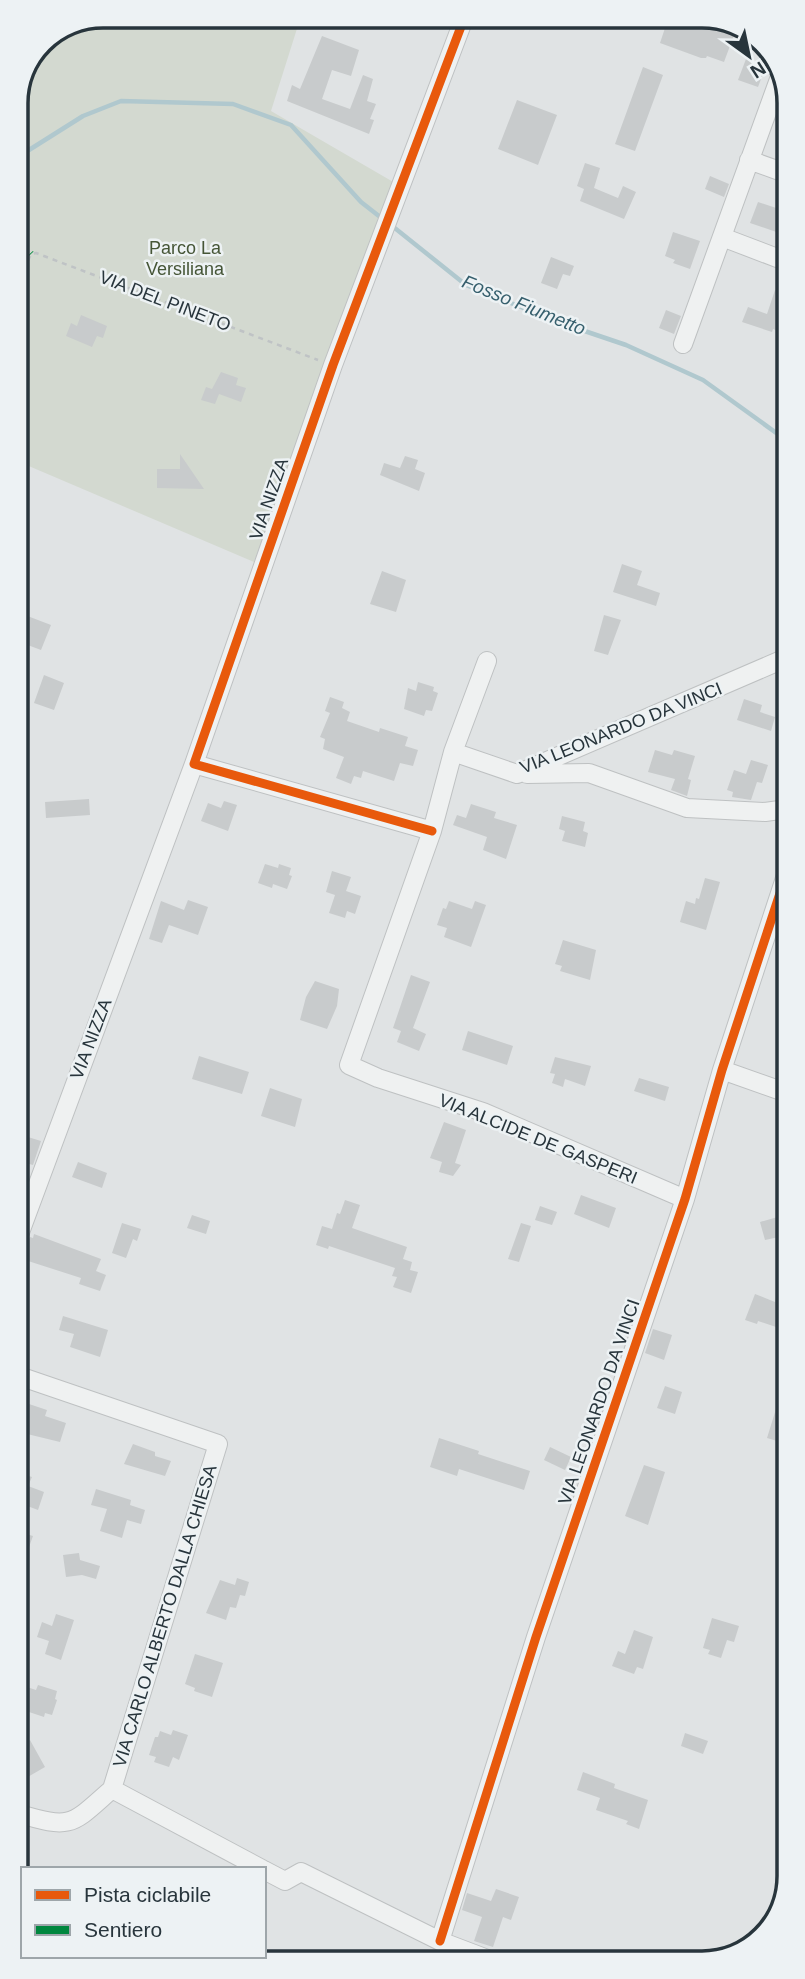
<svg xmlns="http://www.w3.org/2000/svg" width="805" height="1979" viewBox="0 0 805 1979" font-family="Helvetica,sans-serif">
  <style>
    .green { fill: #d3d9d0 }
    .lines { fill: none; stroke-linecap: round; stroke-linejoin: round }
    .stream { stroke: #b0c8ce; stroke-width: 4.5 }
    .building { fill: #c8cbcc }
    .minor-casing { stroke: #bec1c2; stroke-width: 20 }
    .path { stroke: #bfc3c5; stroke-width: 2.5; stroke-dasharray: 5 5; stroke-linecap: butt }
    .minor { stroke: #eff1f1; stroke-width: 18 }
    .quiet { stroke: #00873e; stroke-width: 7; stroke-dasharray: 14 7; stroke-linecap: butt }
    .cycleway-casing { stroke: #edf2f4; stroke-width: 13 }
    .cycleway { stroke: #e8590c; stroke-width: 9 }
    .labels { text-anchor: middle; dominant-baseline: central; stroke-width: 5; stroke-linejoin: round; paint-order: stroke }
    .park-label { font-size: 18px; fill: #465637; stroke: #edf2f4 }
    .street-label { font-size: 18px; fill: #28353c; stroke: #edf2f4 }
    .water-label { font-size: 19px; font-style: italic; fill: #365f6d; stroke: #edf2f4 }
    .rim { fill: none; stroke: #28353c; stroke-width: 3.5 }
  </style>
  <rect width="100%" height="100%" fill="#e0e3e4"/>
  <!-- green -->
  <path class="green" d="M103 16H301L271 111 395 183 254 562 17 461 16 98 42 41Z"/>
  <g class="lines">
    <!-- stream -->
    <path class="stream" d="M16 154 29 150 83 116 121 101 233 104 291 125 361 202 384 220
      M391 225 466 285 558 322 626 345 703 380 786 440"/>
  </g>
  <!-- building -->
  <path class="building" d="M669 16H708L737 27 724 62 707 56 706 58H701L660 43Z
    M322 36 359 50 351 76 332 70 322 99 350 109 363 75 373 79 367 101 376 104 370 119 374 120 369 134 287 101 292 85 300 89Z
    M746 59 766 66 758 87 738 80Z
    M643 67 663 75 635 151 615 144Z
    M517 100 557 115 538 165 498 149Z
    M585 163 600 168 594 188 618 198 623 186 636 192 624 219 580 201 584 189 577 186Z
    M710 176 729 184 724 197 705 189Z
    M758 202 785 211V235L750 223Z
    M673 232 700 241 690 269 673 263 675 260 665 256Z
    M551 257 574 266 570 276 563 274 557 289 541 283Z
    M775 290 785 294V310L778 331 773 329 772 332 742 322 748 307 767 314Z
    M666 310 681 316 674 334 659 328Z
    M81 315 107 326 103 338 97 336 92 347 66 336 71 323 77 326Z
    M221 372 238 378 236 385 246 388 241 402 219 394 215 404 201 400 206 387 212 389Z
    M180 454 204 489 157 488V469H180Z
    M405 456 418 460 415 469 425 473 419 491 380 475 384 463 400 468Z
    M622 564 642 571 637 585 660 593 656 606 613 592Z
    M382 571 406 580 396 612 370 604Z
    M17 612 51 625 41 650 17 641Z
    M604 615 621 620 608 655 594 651Z
    M44 675 64 683 54 710 34 703Z
    M418 682 434 687 433 691 438 693 432 711 426 710 424 716 404 709 408 688 416 691Z
    M330 697 344 702 342 708 350 712 347 721 379 732 380 728 408 737 405 746 418 750 413 766 400 763 394 781 363 771 361 778 354 776 351 784 336 778 344 757 323 749 325 739 320 737 330 713 325 711Z
    M744 699 762 705 760 712 775 717 771 731 737 720Z
    M655 750 672 755 674 750 695 756 688 779 691 780 687 796 671 790 675 779 648 772Z
    M751 760 768 765 762 783 757 782 751 800 732 797 733 792 727 790 734 770 746 774Z
    M89 799 90 815 46 818 45 802Z
    M224 801 237 805 228 831 201 821 208 803 221 808Z
    M471 804 496 812 494 818 517 825 506 859 483 850 487 837 453 825 457 815 466 818Z
    M562 816 585 822 583 831 588 833 585 847 562 841 565 831 559 829Z
    M265 864 278 868 279 864 291 868 289 875 292 876 287 889 273 884 272 888 258 883Z
    M332 871 351 877 346 891 361 896 355 914 347 911 345 918 329 913 335 895 326 892Z
    M705 878 720 882 706 930 680 922 686 901 695 904 696 898 699 899Z
    M188 900 208 907 198 935 169 925 162 943 149 939 161 901 184 910Z
    M449 901 472 909 475 901 486 905 471 947 444 937 447 928 437 925 443 908 446 909Z
    M563 940 596 950 590 980 560 971 562 966 555 964Z
    M411 975 430 982 413 1028 426 1034 419 1051 397 1042 401 1031 393 1028Z
    M315 981 339 989 337 1006 327 1029 300 1020 306 997Z
    M468 1031 513 1046 507 1065 462 1050Z
    M199 1056 249 1072 242 1094 192 1079Z
    M555 1057 591 1066 585 1086 565 1079 563 1087 552 1083 555 1074 550 1073Z
    M639 1078 669 1087 665 1101 634 1091Z
    M270 1088 302 1099 295 1127 261 1116Z
    M444 1122 466 1130 455 1163 461 1165 453 1176 439 1172 442 1162 430 1158Z
    M18 1134 41 1141 33 1165 18 1161Z
    M78 1162 107 1173 102 1188 72 1177Z
    M581 1195 616 1208 609 1228 574 1214Z
    M345 1200 360 1205 352 1228 407 1247 403 1259 412 1262 410 1270 418 1272 411 1293 393 1287 397 1277 392 1276 395 1268 329 1246 328 1249 316 1245 322 1226 332 1229 337 1213 340 1214Z
    M540 1206 557 1212 552 1225 535 1220Z
    M788 1214V1235L765 1240 760 1222Z
    M192 1215 210 1221 206 1234 187 1228Z
    M122 1223 141 1229 137 1241 133 1239 126 1258 112 1253Z
    M521 1223 531 1226 519 1262 508 1259Z
    M34 1234 101 1259 96 1271 106 1275 100 1291 79 1284 81 1278 25 1260 26 1257 19 1254 21 1246 27 1243 30 1237 33 1238Z
    M755 1294 775 1302 776 1297 788 1302V1321L783 1319 779 1328 758 1321 757 1324 745 1320Z
    M63 1316 108 1330 100 1357 70 1347 74 1334 59 1330Z
    M653 1329 672 1335 664 1360 645 1353Z
    M665 1386 682 1392 675 1414 657 1408Z
    M29 1404 47 1410 45 1416 66 1423 60 1442 19 1432Z
    M776 1409 788 1413V1436L786 1435 784 1443 767 1438Z
    M439 1438 479 1451 478 1454 530 1471 524 1490 459 1469 457 1476 430 1467Z
    M133 1444 155 1452V1456L171 1461 165 1476 124 1464Z
    M550 1447 571 1457 565 1470 544 1460Z
    M644 1465 665 1472 648 1525 625 1516Z
    M19 1473 32 1477 28 1486 44 1492 38 1510 22 1504 19 1508Z
    M96 1489 131 1500 130 1505 145 1510 141 1524 127 1520 122 1538 100 1531 107 1509 91 1505Z
    M19 1532 33 1536 21 1569H19Z
    M79 1553 80 1560 100 1566 96 1579 82 1575 66 1577 63 1555Z
    M237 1578 249 1582 245 1596 240 1595 236 1608 230 1607 226 1620 206 1613 220 1580 235 1585Z
    M56 1614 74 1620 61 1660 45 1654 49 1641 37 1637 42 1622 52 1626Z
    M712 1618 739 1626 734 1642 727 1640 721 1658 708 1654 710 1650 703 1648Z
    M634 1630 653 1637 643 1669 637 1667 634 1674 612 1666 618 1651 625 1654Z
    M195 1654 223 1663 212 1697 194 1691 195 1688 185 1684Z
    M38 1685 57 1691 55 1699 57 1700 52 1715 45 1713 44 1717 20 1709V1700L24 1686 36 1690Z
    M173 1730 188 1735 179 1760 173 1757 169 1767 154 1762 156 1757 149 1755 155 1737H158L160 1731 171 1735Z
    M685 1733 708 1741 703 1754 681 1746Z
    M30 1740 45 1767 26 1778 20 1768V1747Z
    M583 1772 615 1784 614 1788 648 1800 639 1829 626 1824 628 1821 596 1810 600 1798 577 1790Z
    M496 1889 519 1897 511 1920 503 1917 493 1947 474 1941 482 1917 462 1910 467 1893 491 1901Z"/>
  <g class="lines">
    <defs>
      <path id="minor" d="M749 160 785 173
        M722 237 785 261
        M683 344 782 71
        M487 661 453 752 432 831 349 1065 378 1078 483 1112 685 1199
        M453 752 517 774 786 658
        M527 774 589 773 687 808 765 812 787 809
        M432 831 194 764 333 365 465 16
        M722 1070 787 1093
        M19 1235 194 764
        M19 1376 218 1444 112 1789
        M20 1814C73 1830 72 1824 112 1789L262 1869
        M264 1870 285 1881 301 1872 440 1941 490 1960
        M440 1941 536 1637 685 1199 722 1070 787 872"/>
    </defs>
    <!-- minor casing -->
    <use href="#minor" class="minor-casing"/>
    <!-- path -->
    <path class="path" d="M16 288 31 254 36 253 318 360"/>
    <!-- minor -->
    <use href="#minor" class="minor"/>
    <!-- quiet -->
    <path class="quiet" d="M16 238 31 254"/>
    <defs>
      <path id="cycleway" d="M432 831 194 764 333 365 465 16
        M440 1941 536 1637 685 1199 722 1070 787 872"/>
    </defs>
    <!-- cycleway casing -->
    <use href="#cycleway" class="cycleway-casing"/>
    <!-- cycleway -->
    <use href="#cycleway" class="cycleway"/>
  </g>
  <g class="labels">
    <!-- park labels -->
    <g class="park-label">
      <text x="185" y="248">Parco La<tspan x="185" dy="21">Versiliana</tspan></text>
    </g>
    <!-- street labels -->
    <g class="street-label">
      <text transform="translate(165 301) rotate(21)">VIA DEL PINETO</text>
      <text transform="translate(269 499) rotate(-71)">VIA NIZZA</text>
      <text transform="translate(621 728) rotate(-22)">VIA LEONARDO DA VINCI</text>
      <text transform="translate(91 1039) rotate(-69)">VIA NIZZA</text>
      <text transform="translate(538 1139) rotate(22)">VIA ALCIDE DE GASPERI</text>
      <text transform="translate(599 1402) rotate(-71)">VIA LEONARDO DA VINCI</text>
      <text transform="translate(165 1616) rotate(-73)">VIA CARLO ALBERTO DALLA CHIESA</text>
    </g>
    <!-- water labels -->
    <g class="water-label">
      <text transform="translate(524 305) rotate(22)">Fosso Fiumetto</text>
    </g>
  </g>
  <!-- crop -->
  <path d="M0 0H805V1979H0ZM103 28H702A75 75 0 0 1 777 103V1876A75 75 0 0 1 702 1951H103A75 75 0 0 1 28 1876V103A75 75 0 0 1 103 28Z" fill="#edf2f4" fill-rule="evenodd"/>
  <path class="rim" d="M103 28H702A75 75 0 0 1 777 103V1876A75 75 0 0 1 702 1951H103A75 75 0 0 1 28 1876V103A75 75 0 0 1 103 28Z"/>
  <!-- legend -->
  <rect x="21" y="1867" width="245" height="91" fill="#edf2f4" stroke="#9ea6aa" stroke-width="2"/>
  <rect x="35" y="1890" width="35" height="10" fill="#e8590c" stroke="#9ea6aa" stroke-width="2"/>
  <text x="84" y="1902" font-size="21" fill="#28353c">Pista ciclabile</text>
  <rect x="35" y="1925" width="35" height="10" fill="#00873e" stroke="#9ea6aa" stroke-width="2"/>
  <text x="84" y="1937" font-size="21" fill="#28353c">Sentiero</text>
  <!-- north arrow -->
  <g transform="translate(749 56) rotate(147)" stroke="#edf2f4" stroke-width="5" paint-order="stroke">
  <path d="M0-5L12 26L0 18L-12 26Z" fill="#28353c"/>
  <text y="-10" font-size="19" font-weight="bold" text-anchor="middle" fill="#28353c">N</text>
  </g>
</svg>
